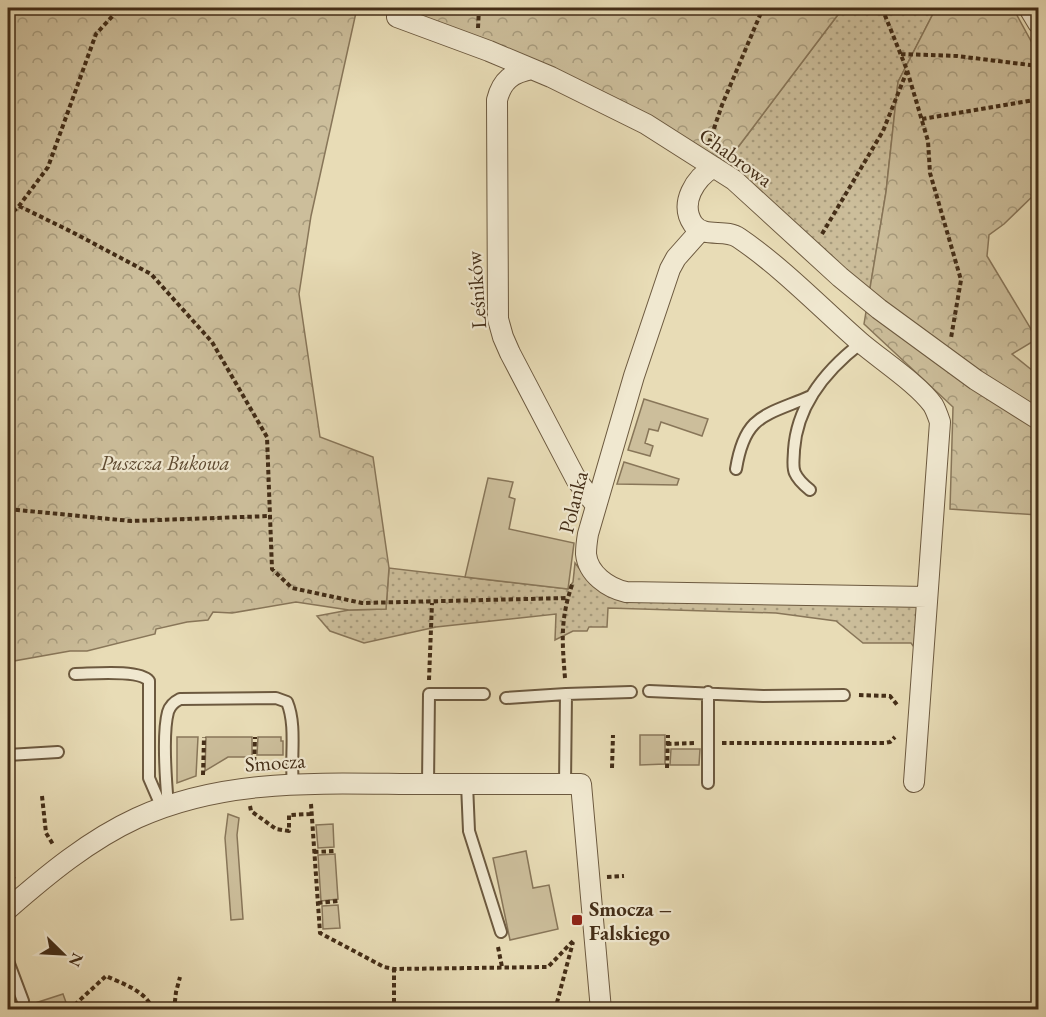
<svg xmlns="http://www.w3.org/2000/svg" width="1046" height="1017" viewBox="0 0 1046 1017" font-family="'EB Garamond',serif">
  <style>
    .grass { fill: url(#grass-dots); stroke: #887659; stroke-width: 1.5 }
    .forest { fill: url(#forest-crowns); stroke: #887659; stroke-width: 1.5 }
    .garden { fill: #ccbe9b; stroke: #887659; stroke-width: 1.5 }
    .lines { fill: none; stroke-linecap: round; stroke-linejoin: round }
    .service-casing { stroke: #6c593f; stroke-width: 14 }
    .minor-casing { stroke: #6c593f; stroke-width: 22 }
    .path { stroke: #432d17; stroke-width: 4; stroke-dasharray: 4.5 3; stroke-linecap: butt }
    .service { stroke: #f0e8d0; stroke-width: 10 }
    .minor { stroke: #f0e8d0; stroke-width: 20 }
    .poi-dot { fill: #8f2418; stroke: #f0e8d0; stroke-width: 2 }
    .labels { text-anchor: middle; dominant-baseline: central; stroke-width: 4.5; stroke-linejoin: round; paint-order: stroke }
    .street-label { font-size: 21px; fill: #432d17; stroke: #f0e8d0 }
    .park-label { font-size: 21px; font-style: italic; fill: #5e4a31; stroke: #f0e8d0 }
    .poi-label { font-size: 21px; font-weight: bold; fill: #432d17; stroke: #f0e8d0; text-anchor: start }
  </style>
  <defs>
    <pattern id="grass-dots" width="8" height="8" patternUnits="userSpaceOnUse" patternTransform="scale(1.5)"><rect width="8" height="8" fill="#ccbe9b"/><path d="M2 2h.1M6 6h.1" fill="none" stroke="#a79b7d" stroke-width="1.8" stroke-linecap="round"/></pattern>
    <pattern id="forest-crowns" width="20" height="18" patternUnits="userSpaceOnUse" patternTransform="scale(1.5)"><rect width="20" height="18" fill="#ccbe9b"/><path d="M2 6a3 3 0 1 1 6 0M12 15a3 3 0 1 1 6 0" fill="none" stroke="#a79b7d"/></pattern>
  </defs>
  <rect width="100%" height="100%" fill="#e8dcb6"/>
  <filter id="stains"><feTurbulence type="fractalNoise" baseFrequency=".00333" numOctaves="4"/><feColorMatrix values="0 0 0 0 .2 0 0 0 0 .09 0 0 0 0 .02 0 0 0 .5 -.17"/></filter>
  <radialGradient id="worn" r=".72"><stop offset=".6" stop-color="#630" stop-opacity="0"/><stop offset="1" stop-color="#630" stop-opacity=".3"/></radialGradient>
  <!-- grass -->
  <path class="grass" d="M843 8H936L898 82 886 192 869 295 726 163Z
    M575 563 582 572 602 582 927 597 914 647 911 643H863L836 621 776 613 608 608 607 627H589L587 631H573L555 640 556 614 436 627 364 643 330 631 317 616 349 610 386 609 389 568 568 589 573 582Z"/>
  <!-- forest -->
  <path class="forest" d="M8 8H357L311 216 299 294 320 437 373 457 389 568 386 609 349 610 296 602 232 613 213 612 208 620 187 622 156 629 155 634 87 651H70L8 662Z
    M402 8H843L726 163 525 60Z
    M936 8H1013L1038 54V191L1004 224 989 235 987 256 1037 339 1012 354 1038 375V515L950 509 953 407 864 324 886 192 898 82Z"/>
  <!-- garden -->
  <path class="garden" d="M644 399 708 419 702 436 661 422 658 431 649 429 645 443 653 446 650 456 628 450Z
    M624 462 679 479 677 485 617 484Z
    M488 478 513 482 509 497 515 499 509 529 574 543 568 589 465 577Z
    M640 735H665V764L640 765Z
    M177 737H198L196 776 177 783Z
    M206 737H252V757H228L205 771Z
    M258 737H281V741H283V755H257Z
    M671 749H700L699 765H670Z
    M228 814 239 818 237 835 243 919 231 920 225 838Z
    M333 824 334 847 318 848 316 825Z
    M526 851 533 888 549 885 558 929 510 940 493 858Z
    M335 854 338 899 321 901 318 855Z
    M338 905 340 928 323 929 322 906Z
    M63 994 68 1008 66 1009H32L26 1006Z"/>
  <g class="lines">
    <defs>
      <path id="service" d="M736 469C745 414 765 416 811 396
        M810 490C805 486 798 480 795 473 792 467 794 457 794 450 797 405 826 370 861 343
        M75 674C91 674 139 669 149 681V778L162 808
        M649 691 763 696 844 695
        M506 698 566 694
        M8 755 58 752
        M708 783V692
        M428 784 429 694H484
        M467 784 469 831 501 932
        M565 784 566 694 631 692
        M168 806C166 783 162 734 168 712 170 705 174 702 180 699L276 698 287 702C297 726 290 758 293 784
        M8 961 23 1001"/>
      <path id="minor" d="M1029 8 1038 23
        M397 17 489 51 551 77 646 124 734 180 840 277 879 309 976 380 1038 419
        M532 69C512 73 502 80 497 100L498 319 503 337 510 353 576 479 595 504
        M714 167C695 178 679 203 693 224 704 239 725 228 739 238 783 268 821 308 860 342 881 360 918 384 933 405 936 410 938 416 940 422L914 782
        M700 231 676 258 670 269 634 376 588 534C587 540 586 548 586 554 588 574 608 588 626 592L927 597
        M8 909C47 875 89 840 137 818 220 780 310 783 400 784 460 784 520 784 581 784L601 1010"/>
    </defs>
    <!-- service casing -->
    <use href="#service" class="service-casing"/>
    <!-- minor casing -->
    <use href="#minor" class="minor-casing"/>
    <!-- path -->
    <path class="path" d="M882 8 907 70 928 141 930 173 961 280 951 338
      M478 28 479 8
      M901 54 957 56 1038 66
      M922 119 1034 100 1038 97
      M709 143 722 105 763 8
      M19 206 72 232 151 274 212 342 267 437 272 569 292 588 362 603 567 598
      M8 217 19 206 48 167 96 34 120 8
      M822 234 883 131 907 71
      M8 509 131 521 270 516
      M565 678C562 640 560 619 573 582
      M429 680 432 603
      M859 695 890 696 898 706
      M722 743H884L890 742 895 737
      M667 744 694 743
      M612 768 613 735
      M667 768 668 735
      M254 769 255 737
      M203 775 204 737
      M42 796 46 833 54 846
      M311 804 320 933 384 967 394 969 548 967 573 941
      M250 806 251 811 276 829 289 831V815L312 814
      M314 852 334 851
      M8 869 14 879
      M607 877 624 876
      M318 903 338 901
      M498 947 502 967
      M69 1010 106 976C121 983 146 991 152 1008
      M145 1010H158
      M174 1010 176 992 180 977
      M394 1010V969
      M555 1010 573 942"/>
    <!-- service -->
    <use href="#service" class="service"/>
    <!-- minor -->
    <use href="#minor" class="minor"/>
  </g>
  <!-- markers -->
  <rect class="poi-dot" x="571" y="914" width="12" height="12" rx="3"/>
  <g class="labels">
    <!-- street labels -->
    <g class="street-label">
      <text transform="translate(736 157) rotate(36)">Chabrowa</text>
      <text transform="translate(476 290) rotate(-94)">Leśników</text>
      <text transform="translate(573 502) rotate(-76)">Polanka</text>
      <text transform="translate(275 762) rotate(-4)">Smocza</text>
    </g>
    <!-- park labels -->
    <g class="park-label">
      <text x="165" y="462">Puszcza Bukowa</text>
    </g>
    <!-- poi labels -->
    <g class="poi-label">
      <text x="589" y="908">Smocza –<tspan x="589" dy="24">Falskiego</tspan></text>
    </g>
  </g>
  <!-- margin -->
  <rect width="1046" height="1017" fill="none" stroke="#e8dcb6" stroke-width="30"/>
  <rect x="9" y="9" width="1028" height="999" fill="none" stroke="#432d17" stroke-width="3"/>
  <rect x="15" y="15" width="1016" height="987" fill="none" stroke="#432d17" stroke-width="1.5"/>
  <!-- north arrow -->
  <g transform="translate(63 954) rotate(114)" stroke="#f0e8d0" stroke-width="4.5" paint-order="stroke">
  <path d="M0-4.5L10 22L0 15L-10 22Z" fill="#432d17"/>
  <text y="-9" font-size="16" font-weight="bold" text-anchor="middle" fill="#432d17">N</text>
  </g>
  <rect width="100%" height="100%" filter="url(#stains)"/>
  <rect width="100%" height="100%" fill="url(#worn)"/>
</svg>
